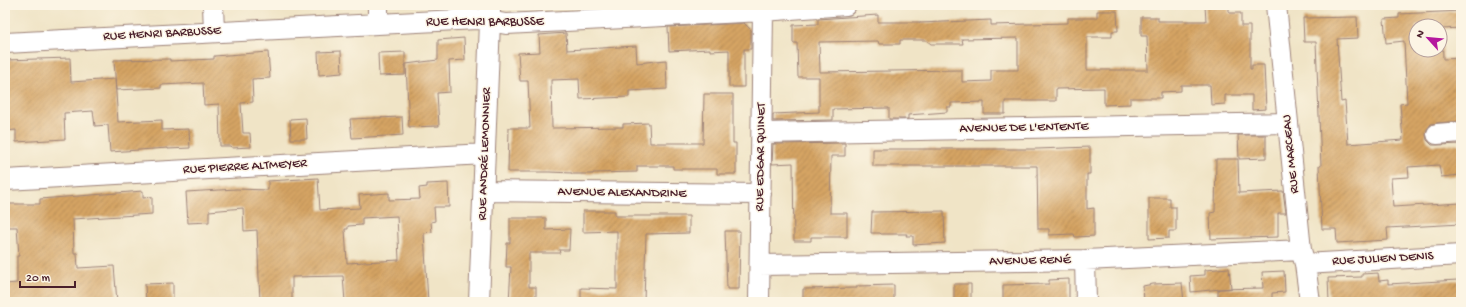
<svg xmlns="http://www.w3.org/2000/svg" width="1466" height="307" viewBox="0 0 1466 307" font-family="'Gochi Hand',sans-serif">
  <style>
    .building { fill: url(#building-hatch); fill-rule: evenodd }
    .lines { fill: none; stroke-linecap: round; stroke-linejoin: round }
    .minor-casing { stroke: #9d8278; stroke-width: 22 }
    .minor { stroke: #fff; stroke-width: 20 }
    .labels { text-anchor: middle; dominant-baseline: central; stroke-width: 3; stroke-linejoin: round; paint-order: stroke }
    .street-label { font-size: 13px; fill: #4a1f2b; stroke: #fcf5e5 }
  </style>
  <defs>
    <pattern id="building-hatch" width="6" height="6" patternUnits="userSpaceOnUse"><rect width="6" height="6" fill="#d5a463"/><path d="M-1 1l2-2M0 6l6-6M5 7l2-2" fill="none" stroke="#af8552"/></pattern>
  </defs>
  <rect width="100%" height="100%" fill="#fcf5e5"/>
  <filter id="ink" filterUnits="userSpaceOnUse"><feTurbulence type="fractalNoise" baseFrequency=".025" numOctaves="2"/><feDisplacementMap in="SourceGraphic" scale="8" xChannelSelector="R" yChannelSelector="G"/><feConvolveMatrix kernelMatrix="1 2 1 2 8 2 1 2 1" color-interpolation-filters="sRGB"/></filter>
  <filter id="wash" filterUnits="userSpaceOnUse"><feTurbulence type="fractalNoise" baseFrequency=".012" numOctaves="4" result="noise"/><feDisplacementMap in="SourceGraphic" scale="16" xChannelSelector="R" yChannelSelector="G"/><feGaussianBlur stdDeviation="0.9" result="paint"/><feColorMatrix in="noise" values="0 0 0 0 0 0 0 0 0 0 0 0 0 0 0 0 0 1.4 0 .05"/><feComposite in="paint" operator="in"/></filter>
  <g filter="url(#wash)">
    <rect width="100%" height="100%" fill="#f0e4c6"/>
    <g id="blocks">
      <!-- building -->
      <path class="building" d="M1205 6H1229V13H1241V26H1250V69H1252V65H1264L1266 109 1252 110V95H1225V104L1211 105 1210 85H1181V91L1161 92V98H1130V104L1104 105V88L1056 89V101H1005V114H984V102L951 103V107H947V112L908 115V119H889V108L833 109V120L773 121V114L819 112V77H798L797 43H793V25L818 24V19L878 15V22H920V23L991 20V25L1068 23V18H1097V11H1117L1118 31H1112V37H1087V70H1148L1147 36H1141V17H1158V21H1206ZM1018 38V70H991V81L962 82V70L820 72 819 42 878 41 879 44H900V40H926L931 44H963L962 39Z
        M1461 11V28L1442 29 1443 59 1461 58V121L1436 123 1431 124 1427 129 1426 135 1427 140 1432 145H1438L1461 144V175L1441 177 1439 165 1408 167 1409 177 1391 178 1393 207 1461 203V224L1387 228 1388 240 1337 243 1336 229H1322L1319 166H1321L1316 42H1304L1303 18 1357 17 1358 38 1337 39 1341 102 1345 101 1348 144 1403 140 1400 104 1407 103 1404 41 1386 43 1384 19 1399 18V14ZM1416 26H1440V50H1416Z
        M744 23 751 30V49H744V87H729V50L710 51V49L669 51 668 27Z
        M566 33 567 50 636 46 637 63 666 60 667 89 629 91V97L580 99 579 79 551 80 552 128 623 127V124L649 123 650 143H703L704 94H733V143H736V174H717V169H673V166H637V172L593 173V174H572V173L549 172H508L509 128H530L528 81H520L518 53 540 52 539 35Z
        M464 38 465 60 449 61 450 92 437 93 439 126 409 127 406 64 438 60V40Z
        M341 51 342 73 319 75 318 52Z
        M268 52 270 78 252 79 253 102 241 103 243 133H250L251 147 232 148 230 146H220L219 104 204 105 203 83 161 85V88L116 90 114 60 170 59V61L214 59V56Z
        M405 52V75L379 76 378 53Z
        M70 58 71 82 115 79 118 122 162 120V130L189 129 190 148 168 149V148L110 152 108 125 95 126 93 111 64 113 65 139 16 142V130L5 131V60Z
        M402 117 403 135 352 138 350 119Z
        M306 118 307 139H291L290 119Z
        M1238 135H1266V158L1239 159Z
        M845 143V156H831L830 213H847V237H811V241H794L793 163 772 164 773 144Z
        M1090 147V174H1087V209L1094 208V236L1075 237 1074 234 1049 235V229H1038L1037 166H873V149H1037Z
        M1216 159H1238L1239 193 1283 191 1286 213H1278V237L1211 239 1210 213 1215 212Z
        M318 178 320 210 360 208 359 195 389 193V200L420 199 419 188 427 187V184L448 183 449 207H434L435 221 431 222 432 232 424 233 428 302H345L343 276 292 277V302H260L257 230 244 231 243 208 209 211V222L188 223 186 192 236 189 268 190V181ZM397 216 399 260 347 263 345 229H348V226L362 225V218Z
        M143 191V198L152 197V214L73 219 74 253H77L78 268 114 266 117 302H5V284L17 283V256H19L17 227H6L5 204H40V199Z
        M1149 198H1170V207H1176V231H1169V238L1149 239Z
        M583 211H615V216H689V233L646 234 644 302H581V288L617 289V231L583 232Z
        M944 211 945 243 913 245V236H906L907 234H881L880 233H871L872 212Z
        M510 218H546V230L570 229 569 250H559L560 253H529V287H536V302H509L511 267H506L507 243H510Z
        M725 231H740L739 289H727Z
        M1229 268 1231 288 1191 292 1190 276 1205 275V270Z
        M1284 271 1285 292 1272 293V302H1218V289L1263 288 1262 272Z
        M1378 273 1379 281 1388 280V284L1458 280 1459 297 1439 298 1440 302H1415V299L1329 302 1328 278 1362 277V274Z
        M1069 279V300L1003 302V285L1049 284V280Z
        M173 283V302H146L145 284Z
        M1182 283 1184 302H1144L1143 286 1153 284Z
        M954 284H971V302H954Z
        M894 285V302H803V289L857 288V286Z"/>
    </g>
  </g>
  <g filter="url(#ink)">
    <use href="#blocks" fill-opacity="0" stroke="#9d8278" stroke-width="1"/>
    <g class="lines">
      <defs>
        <path id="minor" d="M213 5 214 32
          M378 5V24
          M1276 5 1301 250 1305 264 1310 302
          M5 43 477 19 506 24 763 11 846 5
          M762 133 1287 123
          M1437 134 1461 132
          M5 180 485 154
          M484 191 761 194
          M1085 260 1086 302
          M1305 264 1461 255
          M760 265 1085 260 1301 250
          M479 302 490 22V5
          M759 302 763 11"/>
      </defs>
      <!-- minor casing -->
      <use href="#minor" class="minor-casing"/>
      <!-- minor -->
      <use href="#minor" class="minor"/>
    </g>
  </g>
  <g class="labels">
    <!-- street labels -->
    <g class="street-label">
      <text x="485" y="22">RUE HENRI BARBUSSE</text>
      <text transform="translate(162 34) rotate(-3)">RUE HENRI BARBUSSE</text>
      <text transform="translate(1024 128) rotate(-1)">AVENUE DE L'ENTENTE</text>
      <text transform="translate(485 154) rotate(-88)">RUE ANDRÉ LEMONNIER</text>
      <text transform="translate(1291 154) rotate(-96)">RUE MARCEAU</text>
      <text transform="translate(761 157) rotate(-89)">RUE EDGAR QUINET</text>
      <text transform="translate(245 167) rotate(-3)">RUE PIERRE ALTMEYER</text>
      <text transform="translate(622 193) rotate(1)">AVENUE ALEXANDRINE</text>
      <text transform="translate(1383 259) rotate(-3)">RUE JULIEN DENIS</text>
      <text transform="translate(1030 261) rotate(-1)">AVENUE RENÉ</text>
    </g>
  </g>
  <!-- margin -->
  <rect width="1466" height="307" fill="none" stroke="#fcf5e5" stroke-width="20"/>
  <!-- north arrow -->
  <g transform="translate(1428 38) rotate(297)"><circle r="19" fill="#fcf5e5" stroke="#b59f9b"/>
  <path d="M0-3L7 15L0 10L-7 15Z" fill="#b5179e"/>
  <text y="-6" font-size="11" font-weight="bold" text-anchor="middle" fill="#4a1f2b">N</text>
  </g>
  <!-- scale -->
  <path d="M20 281v6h55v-6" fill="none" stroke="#4a1f2b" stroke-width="2"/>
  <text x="26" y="281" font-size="12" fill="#4a1f2b" stroke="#fcf5e5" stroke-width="3" paint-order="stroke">20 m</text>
</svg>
